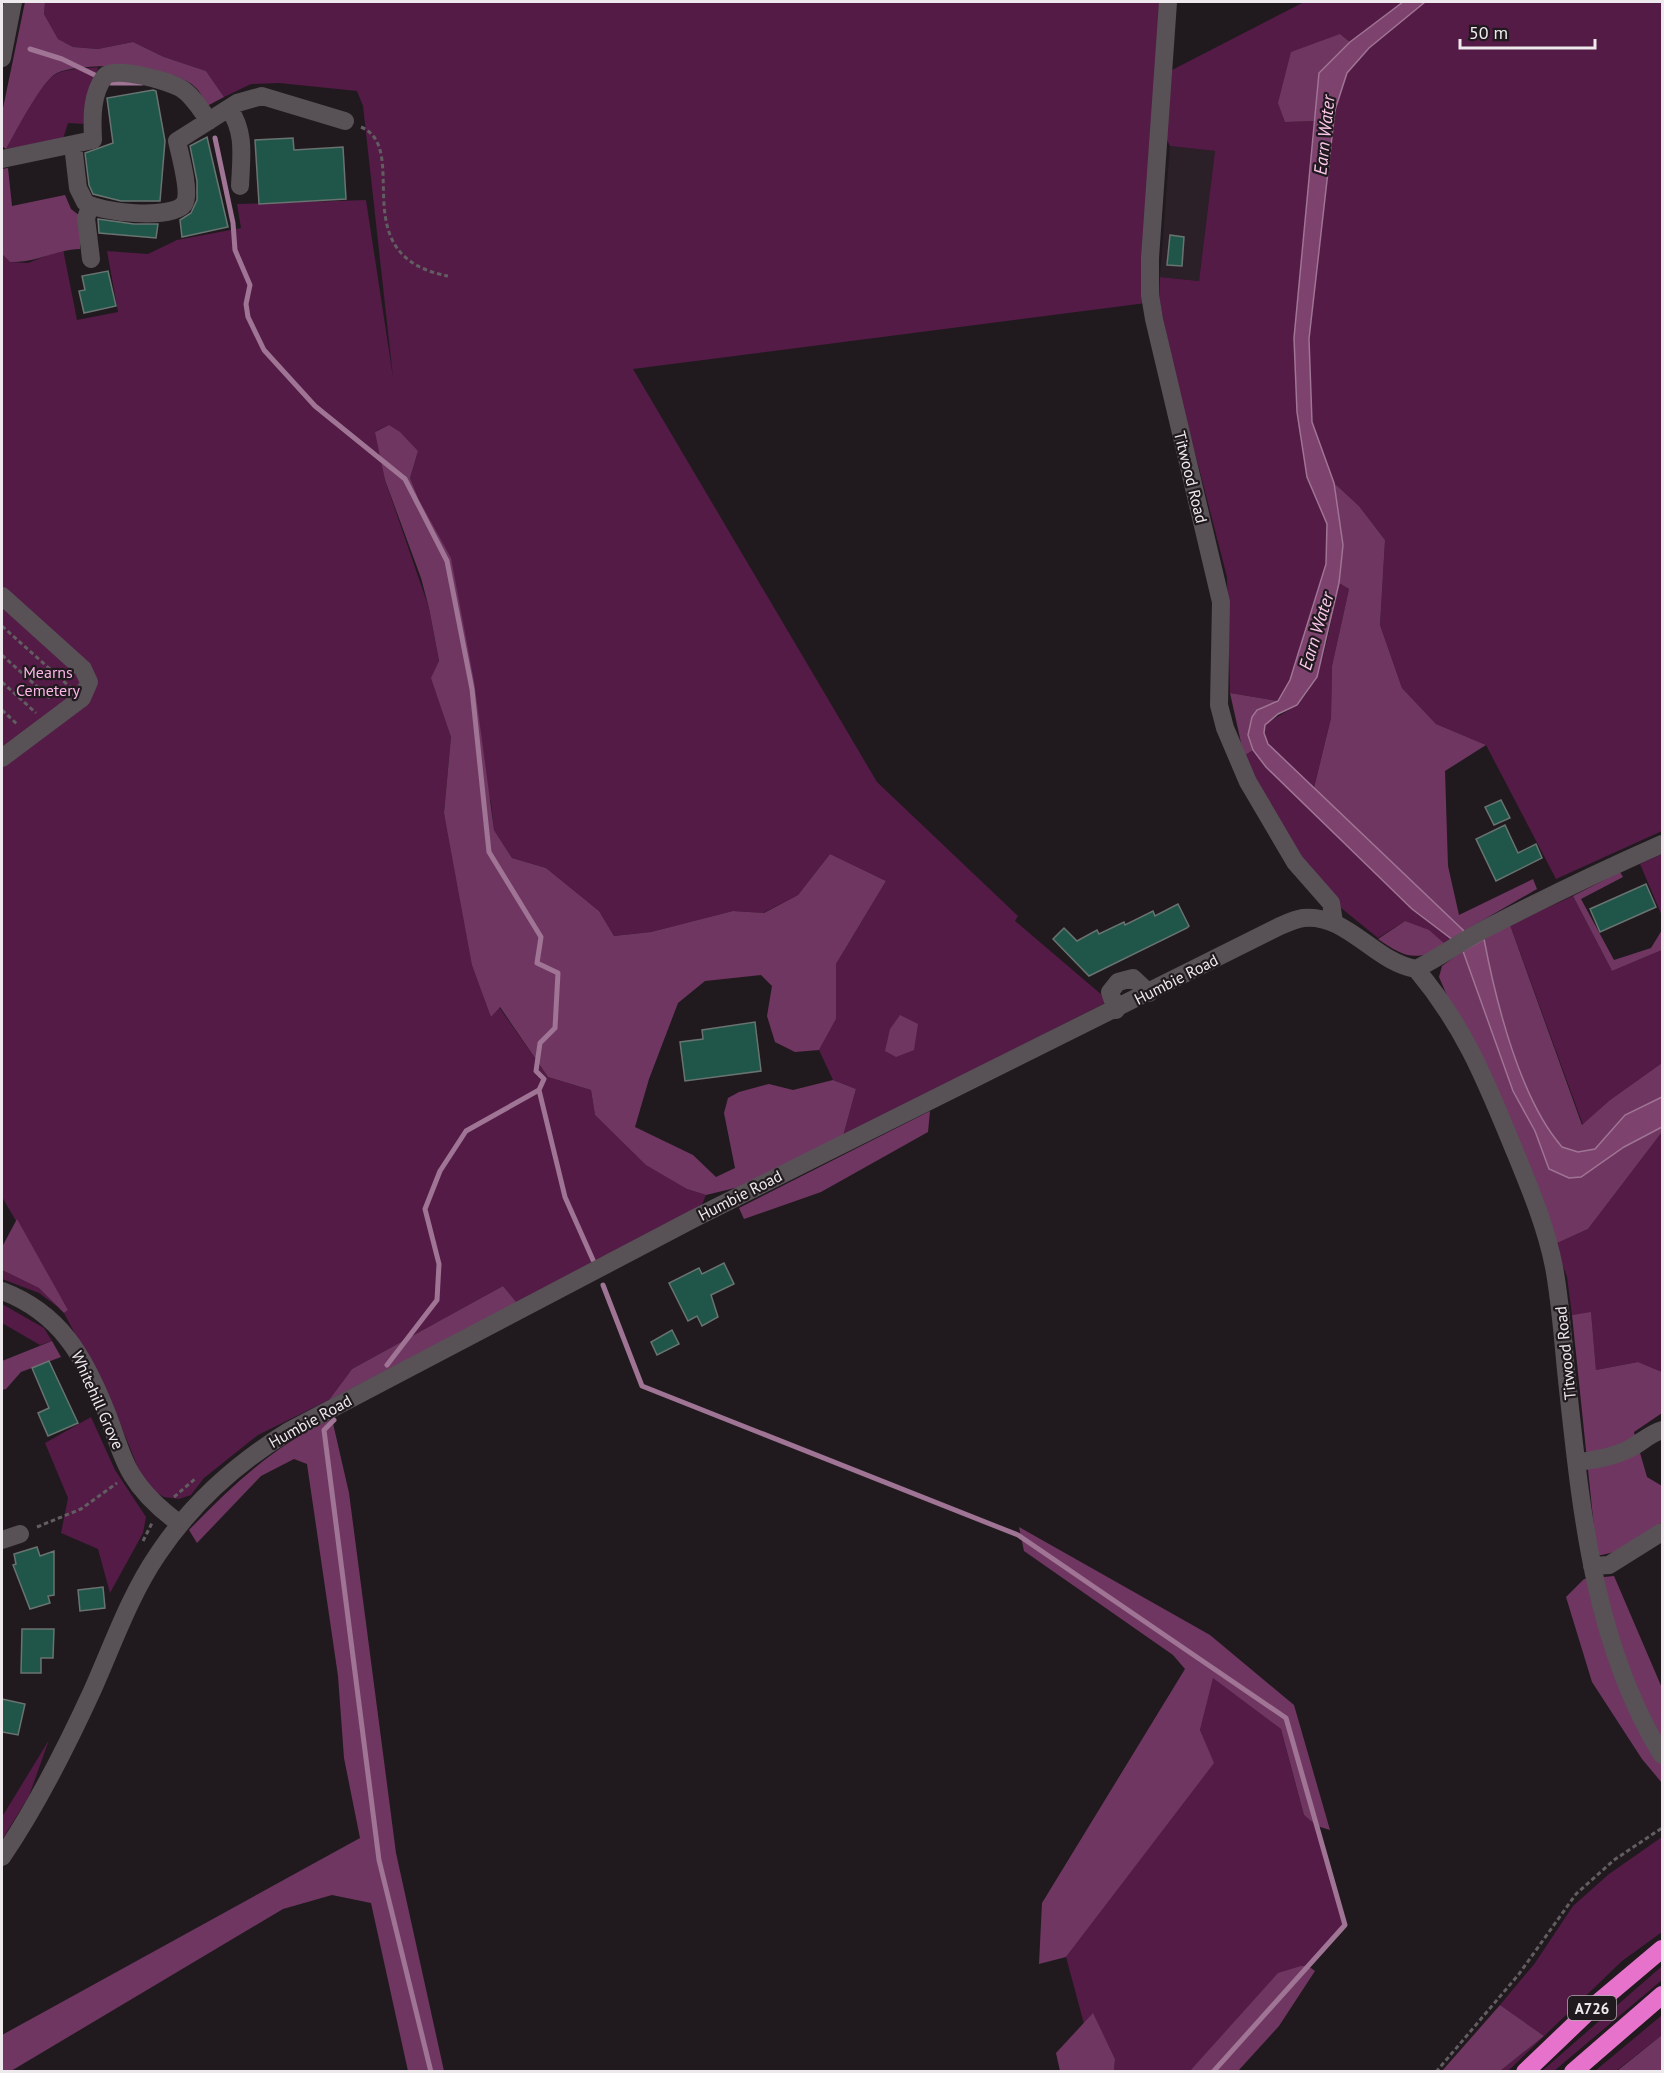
<svg xmlns="http://www.w3.org/2000/svg" width="1664" height="2073" viewBox="0 0 1664 2073" font-family="'PT Sans',sans-serif">
  <style>
    .built { fill: #2b2028 }
    .green { fill: #531b46 }
    .forest { fill: #703662 }
    .water { fill: #7d426e; stroke: #9f7494; stroke-width: 1.5 }
    .lines { fill: none; stroke-linecap: round; stroke-linejoin: round }
    .stream { stroke: #9f7494; stroke-width: 5 }
    .building { fill: #20564a; stroke: #697370; stroke-width: 1.5 }
    .path { stroke: #625d61; stroke-width: 3; stroke-dasharray: 4.5 3; stroke-linecap: butt }
    .minor { stroke: #585156; stroke-width: 18 }
    .highway { stroke: #e772cb; stroke-width: 18 }
    .labels { text-anchor: middle; dominant-baseline: central; stroke-width: 4.5; stroke-linejoin: round; paint-order: stroke }
    .shield { fill: #201a1e; stroke: #b0abae; stroke-width: 1.5 }
    .shield-label { font-size: 15px; font-weight: bold; fill: #ede9ec }
    .street-label { font-size: 16px; fill: #ede9ec; stroke: #201a1e }
    .park-label { font-size: 16px; fill: #fdb6e9; stroke: #201a1e }
    .water-label { font-size: 18px; font-style: italic; fill: #fec8ee; stroke: #201a1e }
  </style>
  <rect width="100%" height="100%" fill="#201a1e"/>
  <!-- built -->
  <path class="built" d="M1170 146 1215 151 1199 281 1160 277Z"/>
  <!-- green -->
  <path class="green" d="M45 2H1162L1146 303 633 369 877 782 1018 916 1015 921 1109 1001 843 1136 856 1089 833 1080 819 1050 836 1019V964L886 881 830 854 798 895 763 913 733 911 651 932 614 936 599 911 546 868 512 858 494 830 491 803 419 500 410 478 418 451 389 425 376 431 385 480 429 608 439 662 432 678 451 737 444 813 491 1017 499 1007 548 1077 591 1090 595 1115 618 1137 687 1189 706 1195 700 1209 517 1303 503 1286 352 1369 329 1400 258 1435 204 1478 191 1495 179 1499 164 1497 154 1491 140 1473 114 1408 64 1313 68 1310 2 1197V254L10 262 28 263 63 249 77 320 118 312 107 251 148 254 177 240 241 228 237 204 366 200 393 377 363 106 357 91 279 83 251 84 224 97 206 71 164 57 133 42 98 49 73 47 58 39 44 14Z
    M1304 2H1403L1350 42 1340 34 1285 122 1316 121 1294 338 1297 412 1307 477 1327 524 1326 564 1290 680 1278 701 1230 693 1227 577 1178 387 1159 299 1160 277 1199 281 1215 151 1170 146 1166 138 1172 70Z
    M1425 2H1662V831L1556 879 1486 745 1436 724 1402 688 1380 625 1385 540 1359 506 1334 483 1312 422 1309 339 1335 110 1347 73 1369 48Z
    M98 67 85 124 68 123 63 139 6 149C15 132 41 82 56 74 67 68 86 69 98 67Z
    M1339 583 1349 589 1332 666 1331 718 1314 788C1297 772 1261 750 1265 725 1275 717 1286 713 1296 705 1324 684 1331 616 1339 583Z
    M1253 750 1266 767 1412 909 1453 940 1446 945 1405 921 1378 938 1330 899 1281 827 1244 756Z
    M1662 854V916L1640 864Z
    M1573 896 1612 971 1662 950V1063L1610 1100 1583 1125 1510 925Z
    M1662 1132V1372L1638 1362 1596 1370 1591 1313 1572 1315 1567 1277 1555 1244 1588 1229Z
    M2 1270 39 1288 58 1307 39 1293 2 1279Z
    M2 1304 44 1328 52 1341 40 1345 2 1323Z
    M91 1417 115 1470 146 1517 143 1533 110 1593 98 1549 61 1533 68 1498 45 1443Z
    M1213 1677 1281 1729 1304 1815 1317 1826 1345 1925 1308 1966H1301L1190 2071H1114L1115 2059 1093 2014 1084 2024 1066 1957 1213 1763 1200 1730Z
    M49 1740 29 1796 2 1840V1817Z
    M1662 1837V1932L1622 1961 1508 2071H1500L1544 2036 1500 2005 1535 1963 1573 1906 1609 1874Z
    M1662 1966V1980L1554 2071H1542Z
    M1662 2015V2035L1616 2071H1595Z"/>
  <!-- forest -->
  <path class="forest" d="M25 2H45L44 14 58 39 73 47 98 49 133 42 164 57 206 71 224 97 207 106C204 100 200 91 195 87 172 65 85 61 57 73 42 80 15 133 6 149L2 146V113Z
    M1340 34 1350 42 1319 73 1316 121 1285 122 1278 103 1291 52Z
    M8 168 12 206 65 195 71 209 80 216V249C54 250 36 263 10 262L2 254V169Z
    M389 425 400 432 418 451 410 478 419 500 451 558 474 681 494 830 512 858 546 868 599 911 614 936 651 932 733 911 764 913 798 895 830 854 886 881 836 964V1019L819 1050 795 1052 775 1042 767 1016 772 986 761 975 705 981 678 1003 649 1079 635 1127 693 1155 716 1177 735 1168 724 1113 728 1098 739 1092 769 1084 793 1090 833 1080 856 1089 843 1136 743 1186 706 1195 687 1189 646 1165 595 1115 591 1090 548 1077 500 1007 491 1017 472 965 444 813 451 737 431 678 439 661 429 608 421 578 385 480 375 432Z
    M1334 483 1359 506 1385 540 1380 625 1402 688 1436 724 1486 745 1445 771 1448 866 1459 915 1533 879 1537 889 1464 931 1314 788 1331 718 1332 666 1349 589 1339 583 1343 545Z
    M1230 693 1278 701C1252 712 1244 721 1253 750L1244 756Z
    M1620 872 1623 877 1581 899 1614 960 1651 948 1662 930V950L1612 971 1573 896Z
    M1405 921 1429 930 1446 945C1416 963 1404 957 1378 939Z
    M1510 925 1582 1125 1610 1100 1662 1063V1097L1625 1115 1595 1149 1578 1152 1562 1147C1520 1099 1496 1002 1484 939Z
    M1463 951 1513 1091 1535 1131 1549 1169 1624 1147 1662 1127V1132L1588 1229 1555 1244 1439 977 1442 966Z
    M900 1015 918 1024 914 1050 896 1057 885 1051 890 1029Z
    M930 1111 928 1132 821 1192 744 1219 739 1208Z
    M17 1219 68 1310 64 1313 39 1288 2 1270V1247Z
    M503 1286 517 1303 329 1400 352 1369Z
    M1591 1312 1596 1370 1638 1362 1662 1372V1413L1634 1432 1647 1477 1662 1486V1522L1615 1552 1597 1556 1572 1315Z
    M52 1341 61 1357 21 1372 6 1389 2 1390V1361Z
    M332 1419 349 1493 396 1853 444 2071H408L371 1903 332 1895 283 1909 11 2071H2V2035L360 1838 344 1758 338 1676 307 1464 294 1459 261 1476 197 1543 189 1530C233 1485 274 1445 332 1419Z
    M1019 1527 1210 1635 1294 1705 1330 1830 1317 1826 1304 1815 1281 1729 1213 1678 1200 1730 1214 1763 1066 1957 1039 1964 1042 1903 1185 1669 1173 1655 1024 1551Z
    M1614 1576 1662 1688V1783L1642 1759 1592 1682 1566 1597 1584 1579Z
    M1301 1966H1308L1315 1971 1279 2026 1238 2071H1190L1278 1973Z
    M1500 2005 1544 2036 1500 2071H1442Z
    M1093 2013 1115 2059 1114 2071H1060L1056 2053Z
    M1662 2035V2071H1616H1617Z"/>
  <!-- water -->
  <path class="water" d="M1403 2H1425L1369 48 1347 73 1335 110 1309 339 1312 422 1334 483 1343 545 1339 583 1317 677 1297 705 1278 714 1265 725 1264 733 1268 744 1464 931 1453 940 1412 909 1266 767 1253 750 1248 735 1252 717 1257 710 1278 701 1290 680 1326 564 1327 524 1307 477 1297 412 1294 338 1319 73 1350 42Z
    M1484 939C1496 1002 1520 1099 1562 1147L1578 1152 1595 1149 1625 1115 1662 1097V1127L1624 1147 1581 1177 1569 1178 1549 1169 1535 1131 1513 1091 1463 951Z"/>
  <g class="lines">
    <!-- stream -->
    <path class="stream" d="M30 49 62 59 111 83H142
      M215 138 233 223 235 250 250 285 246 304 248 317 264 350 315 406 405 479 447 561 472 689 489 852 541 937 537 963 558 973 555 1028 540 1043 536 1071 544 1079 539 1090 466 1131 440 1171 425 1209 439 1264 437 1300 387 1365
      M539 1090 565 1197 593 1260
      M603 1285 642 1386 1018 1535 1286 1718 1345 1925 1213 2072
      M334 1420 324 1430 379 1860 431 2072"/>
  </g>
  <!-- building -->
  <path class="building" d="M153 90 156 91 165 141 160 201H121L93 194 89 185 85 153 113 143 107 98Z
    M207 137 228 227 182 237 180 220 191 213 197 200V181L190 146Z
    M293 138 294 150 343 147 346 199 259 204 255 140Z
    M98 219 134 224H158L156 238 99 233Z
    M1170 235 1184 237 1182 266 1167 265Z
    M108 271 116 306 84 313 79 291 85 290 82 276Z
    M1501 800 1510 818 1494 825 1485 807Z
    M1505 825 1518 853 1536 844 1542 858 1496 881 1476 839Z
    M1646 884 1656 907 1600 932 1590 909Z
    M1178 904 1189 926 1187 928 1089 976 1053 939 1064 928 1077 941 1097 930 1099 934 1124 922 1125 925 1153 911 1155 916Z
    M755 1022 761 1071 685 1081 680 1042 703 1039 702 1030Z
    M724 1263 734 1284 711 1295 718 1317 702 1326 697 1316 688 1321 669 1283 699 1268 702 1274Z
    M672 1330 679 1344 657 1355 651 1342Z
    M49 1361 78 1423 48 1436 38 1413 49 1408 32 1368Z
    M37 1547 40 1556 54 1551V1595L48 1596 50 1603 30 1609 13 1565 16 1564 14 1554Z
    M103 1587 105 1608 80 1611 78 1590Z
    M22 1629H54L53 1658H41V1673H21Z
    M2 1699 25 1704 18 1735 2 1732Z"/>
  <g class="lines">
    <!-- path -->
    <path class="path" d="M361 127C413 149 341 256 448 276
      M2 626 70 687
      M2 655 52 700
      M2 682 36 713
      M2 710 18 725
      M174 1497 196 1478
      M37 1527 81 1509 117 1483
      M143 1541 152 1523
      M1436 2072 1519 1974 1576 1894 1614 1860 1662 1828"/>
    <!-- minor -->
    <path class="minor" d="M1168 2 1150 258V295L1154 319 1221 602 1219 705 1225 728 1248 782 1295 862 1331 903 1334 922
      M2 58 13 2
      M229 109C246 132 241 159 240 186
      M73 145 78 188 85 202C99 213 172 220 184 204 191 194 180 154 177 141L237 103 262 96 345 121
      M2 159 93 140C92 119 91 94 105 76 114 66 170 81 182 89 193 96 201 110 209 121
      M90 207 86 218 91 259
      M2 596 83 669 89 682 82 698 2 758
      M1416 969C1464 1026 1485 1079 1513 1147 1529 1186 1546 1226 1554 1267 1561 1305 1563 1343 1567 1380 1581 1508 1593 1643 1662 1755
      M1116 1010 1110 992 1118 982 1133 978 1149 993
      M2 1291C60 1313 84 1356 106 1411 115 1432 120 1456 132 1475 144 1495 161 1510 180 1524
      M1578 1462C1596 1460 1613 1457 1629 1449 1641 1443 1649 1434 1662 1430
      M2 1540 20 1534
      M1592 1566 1609 1565 1662 1532
      M2 1857C38 1804 66 1748 93 1689 113 1644 130 1595 158 1554 192 1503 237 1463 289 1431L695 1218 1280 926C1287 923 1296 919 1303 918 1347 913 1374 962 1416 969 1441 957 1463 940 1487 928 1545 898 1603 870 1662 844"/>
    <!-- highway -->
    <path class="highway" d="M1525 2072 1593 2007 1662 1949
      M1573 2072 1662 1995"/>
  </g>
  <g class="labels">
    <!-- shield labels -->
    <rect class="shield" x="1568" y="1996" width="48" height="24" rx="4.5"/>
    <g class="shield-label">
      <text x="1592" y="2008">A726</text>
    </g>
    <!-- street labels -->
    <g class="street-label">
      <text transform="translate(1191 477) rotate(76)">Titwood Road</text>
      <text transform="translate(1176 979) rotate(-27)">Humbie Road</text>
      <text transform="translate(740 1195) rotate(-27)">Humbie Road</text>
      <text transform="translate(1565 1353) rotate(-96)">Titwood Road</text>
      <text transform="translate(98 1400) rotate(66)">Whitehill Grove</text>
      <text transform="translate(310 1421) rotate(-29)">Humbie Road</text>
    </g>
    <!-- park labels -->
    <g class="park-label">
      <text x="48" y="672">Mearns<tspan x="48" dy="18">Cemetery</tspan></text>
    </g>
    <!-- water labels -->
    <g class="water-label">
      <text transform="translate(1324 135) rotate(-84)">Earn Water</text>
      <text transform="translate(1316 631) rotate(-73)">Earn Water</text>
    </g>
  </g>
  <!-- border -->
  <rect width="1664" height="2073" fill="none" stroke="#ede9ec" stroke-width="6"/>
  <!-- scale -->
  <path d="M1460 39v9h135v-9" fill="none" stroke="#ede9ec" stroke-width="3"/>
  <text x="1469" y="39" font-size="18" fill="#ede9ec" stroke="#201a1e" stroke-width="4.5" paint-order="stroke">50 m</text>
</svg>
